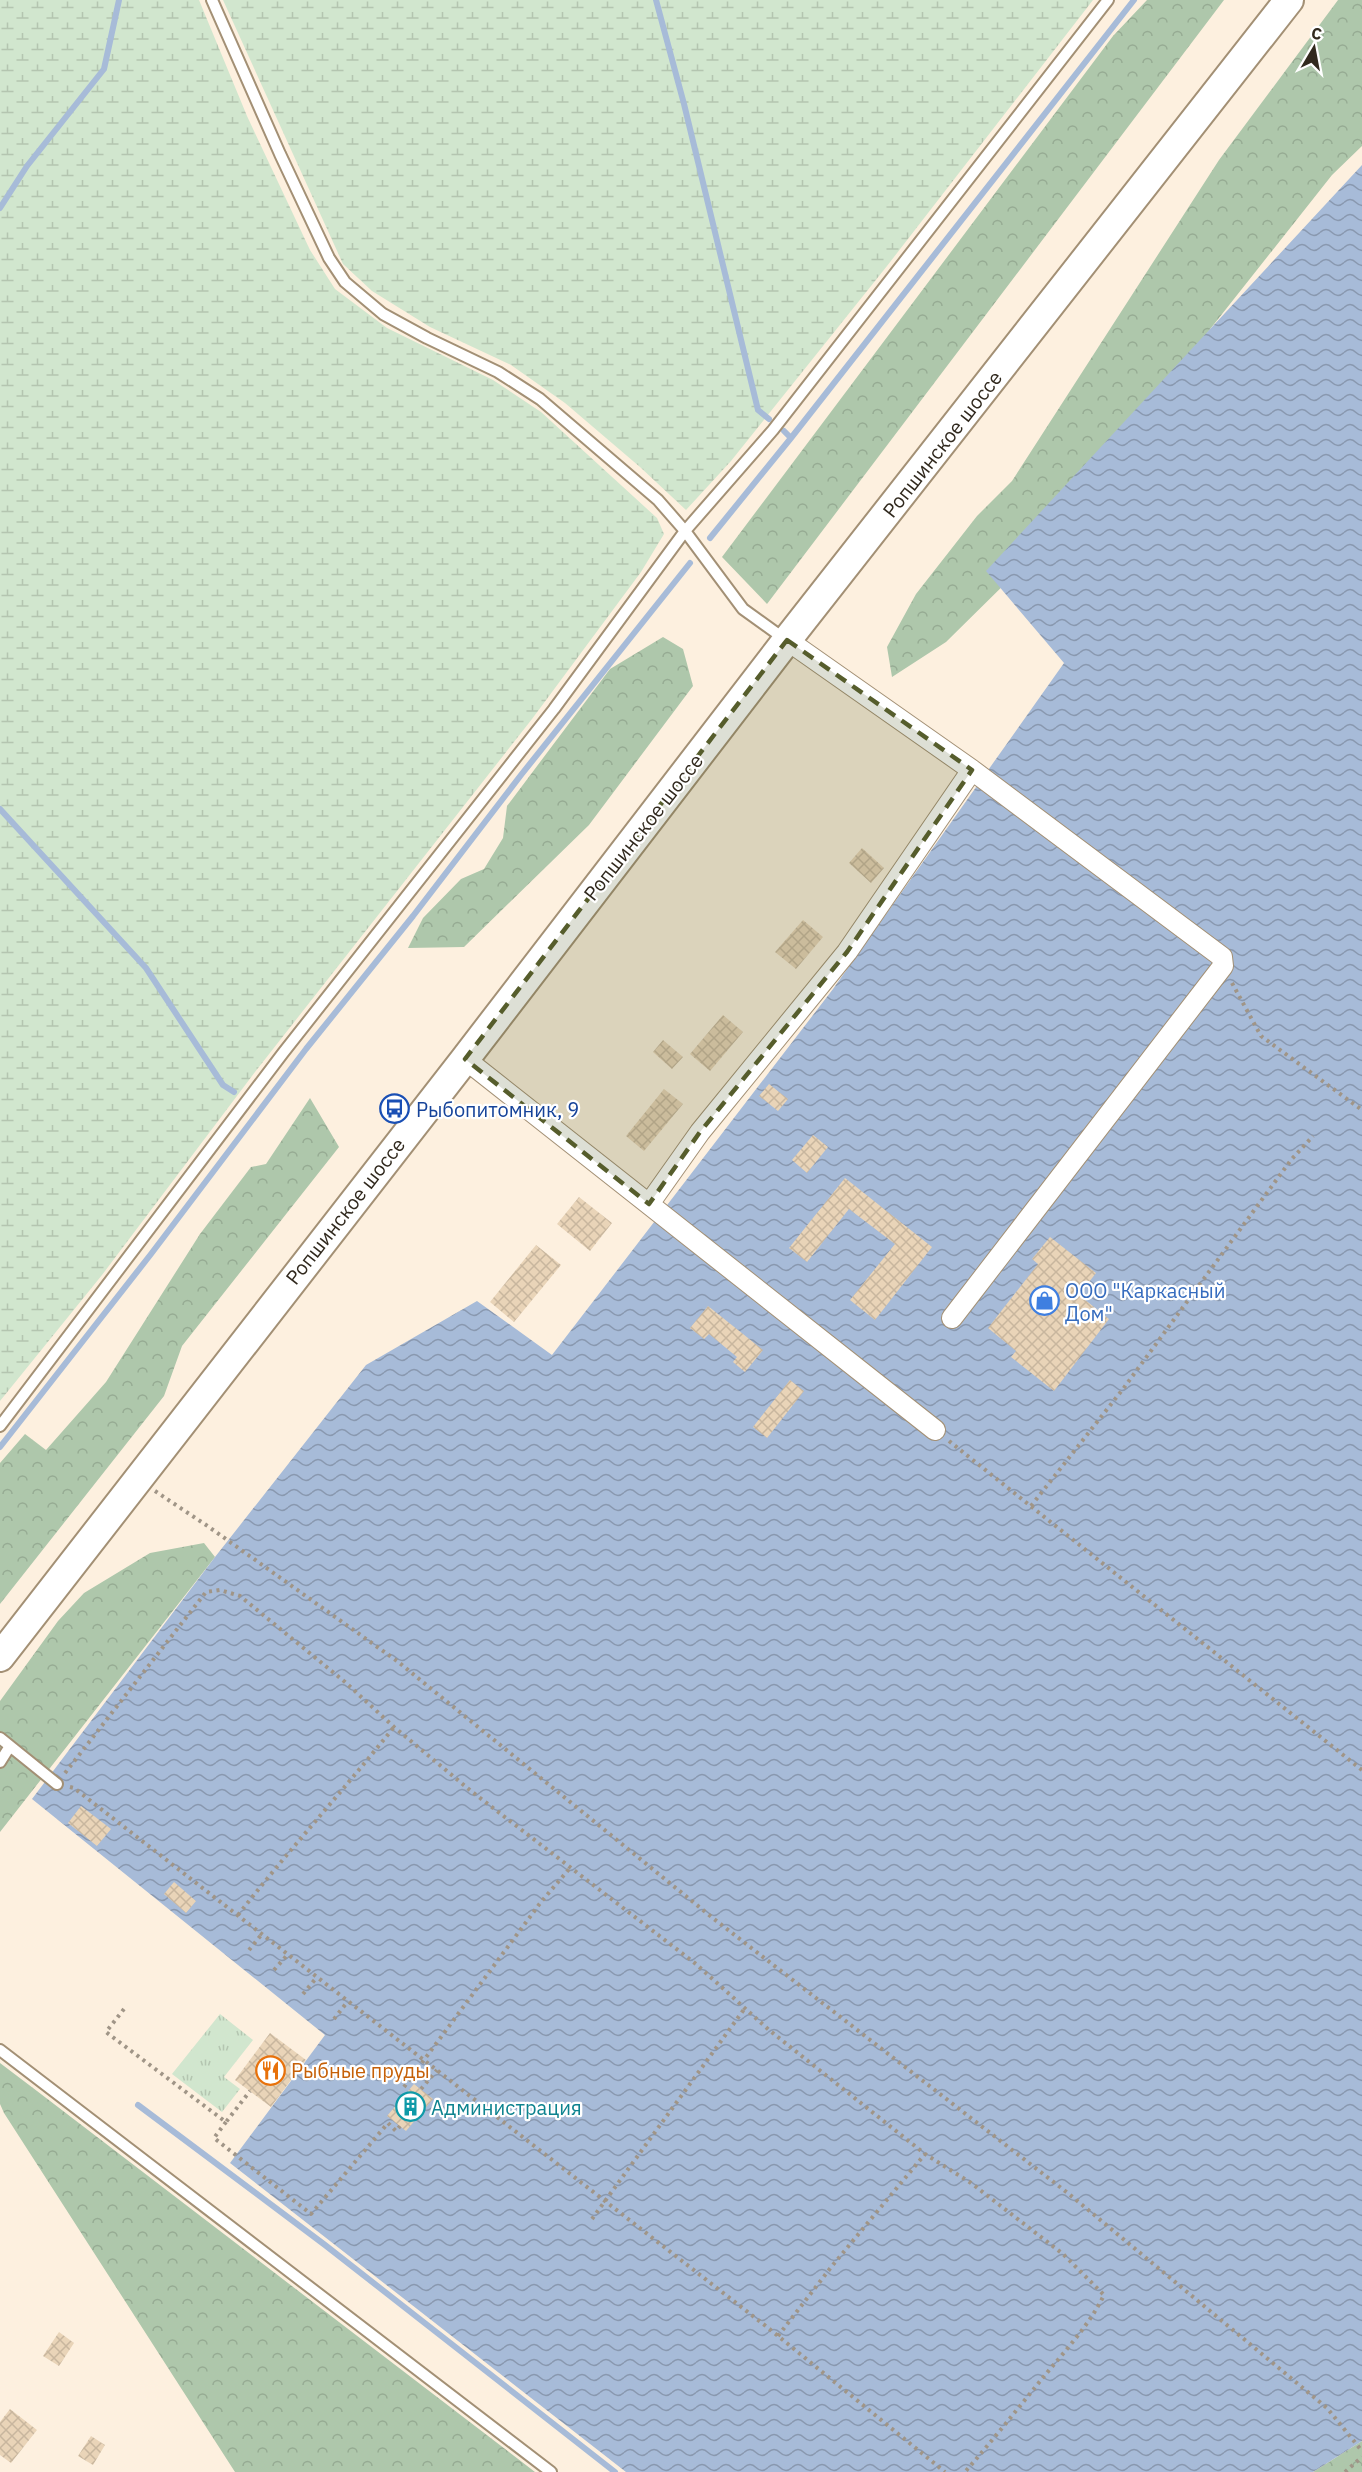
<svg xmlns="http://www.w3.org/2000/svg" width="1362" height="2472" viewBox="0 0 1362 2472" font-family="'IBM Plex Sans',sans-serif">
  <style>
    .grass { fill: url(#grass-tufts) }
    .forest { fill: url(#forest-crowns) }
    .wetland { fill: url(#wetland-marsh) }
    .water { fill: url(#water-waves) }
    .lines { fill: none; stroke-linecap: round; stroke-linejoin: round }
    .stream { stroke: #a7bbd8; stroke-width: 6 }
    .building { fill: url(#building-cross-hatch) }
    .service-casing { stroke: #a39075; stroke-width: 14 }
    .minor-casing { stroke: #a39075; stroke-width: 22 }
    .secondary-casing { stroke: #a39075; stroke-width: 32 }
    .path { stroke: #a09587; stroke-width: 4; stroke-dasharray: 3 4.5; stroke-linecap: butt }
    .service { stroke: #fff; stroke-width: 10 }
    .minor { stroke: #fff; stroke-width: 20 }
    .secondary { stroke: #fff; stroke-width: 28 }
    .marked { fill: #565d2c; fill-opacity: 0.2; stroke: #565d2c; stroke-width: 4.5; stroke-dasharray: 12 8; stroke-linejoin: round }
    .labels { text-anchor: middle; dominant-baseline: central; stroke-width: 4.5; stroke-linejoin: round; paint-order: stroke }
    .street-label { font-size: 20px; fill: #31291e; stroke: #fff }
    .transit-label { font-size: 20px; fill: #164399; stroke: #fff; text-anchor: start }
    .shop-label { font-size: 20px; fill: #366cbe; stroke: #fff; text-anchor: start }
    .food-label { font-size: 20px; fill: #c56008; stroke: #fff; text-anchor: start }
    .culture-label { font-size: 20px; fill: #0d838f; stroke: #fff; text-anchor: start }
  </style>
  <defs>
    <pattern id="grass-tufts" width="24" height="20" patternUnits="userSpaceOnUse" patternTransform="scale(1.5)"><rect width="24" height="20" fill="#d1e6ce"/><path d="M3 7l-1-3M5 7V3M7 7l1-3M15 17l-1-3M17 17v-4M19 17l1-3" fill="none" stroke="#b4c5b0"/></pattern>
    <pattern id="forest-crowns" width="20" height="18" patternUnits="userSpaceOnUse" patternTransform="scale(1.5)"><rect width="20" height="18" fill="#aec7ab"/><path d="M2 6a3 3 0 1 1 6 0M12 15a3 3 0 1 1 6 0" fill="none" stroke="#96ab93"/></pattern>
    <pattern id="wetland-marsh" width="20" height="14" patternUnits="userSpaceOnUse" patternTransform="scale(1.5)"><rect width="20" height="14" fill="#d1e6ce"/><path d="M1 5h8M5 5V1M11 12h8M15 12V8" fill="none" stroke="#b4c5b0"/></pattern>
    <pattern id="water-waves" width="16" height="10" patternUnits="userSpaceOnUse" patternTransform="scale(1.5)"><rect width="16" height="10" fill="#a7bbd8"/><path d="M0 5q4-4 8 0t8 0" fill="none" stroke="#8998af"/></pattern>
    <pattern id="building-cross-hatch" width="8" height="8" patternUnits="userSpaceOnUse" patternTransform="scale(1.5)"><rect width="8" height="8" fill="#e9d4b8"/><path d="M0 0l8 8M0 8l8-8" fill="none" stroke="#c8b69e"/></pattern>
  </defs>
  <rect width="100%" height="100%" fill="#fdf0df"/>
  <!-- grass -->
  <path class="grass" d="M220 2014 253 2040 224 2077 240 2089 222 2112 172 2074Z"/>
  <!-- forest -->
  <path class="forest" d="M1147 0H1224L767 604 722 557 1113 36Z
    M1338 0H1362V146L1332 175 1022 567 946 642 892 677 887 647 916 594 977 516 1012 481 1219 160Z
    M663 637 683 649 693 686 589 825 464 947 408 948 423 918 461 879 484 869 503 838 507 806 610 669Z
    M310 1098 339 1147 182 1346 164 1396 0 1604V1463L25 1434 46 1450 106 1382 200 1234 251 1167 266 1164Z
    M204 1543 215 1557 0 1832V1701L58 1621 84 1593 150 1553Z
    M0 2063 37 2091 535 2472H235L4 2113 0 2104Z
    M1362 2441V2472H1313Z"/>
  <!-- wetland -->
  <path class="wetland" d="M0 0H199L247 116 310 250 335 289 387 328 493 380 541 412 657 518 664 534 641 572 532 719 255 1072 102 1275 0 1401Z
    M223 0H1093L887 266 731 461 686 510 640 467 565 403 511 365 430 327 372 291 343 264Z"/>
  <!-- water -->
  <path class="water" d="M1362 165V2441L1313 2472H626L230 2163 325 2035 32 1799 215 1557 366 1365 477 1301 552 1355 833 989 1064 663 986 571Z"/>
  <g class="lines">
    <!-- stream -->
    <path class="stream" d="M656 0 684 104 758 410 769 419
      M0 208 27 166 104 69 119 0
      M784 431 791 438
      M710 538 791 438 1134 0
      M0 809 146 968 223 1085 234 1092
      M0 1447 151 1254 306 1049 413 916 521 775 690 563
      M138 2105 325 2245 615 2472"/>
  </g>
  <!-- building -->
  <path class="building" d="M862 848 884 868 871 883 849 863Z
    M803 920 823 937 796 969 775 952Z
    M723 1015 743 1032 710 1071 690 1054Z
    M663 1040 683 1057 672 1069 653 1052Z
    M769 1084 788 1099 778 1111 759 1096Z
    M664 1089 683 1104 644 1151 626 1136Z
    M813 1135 828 1147 807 1173 792 1160Z
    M845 1178 932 1247 875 1320 850 1300 895 1244 849 1209 807 1262 789 1248Z
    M579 1197 612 1223 590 1251 557 1224Z
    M1050 1237 1096 1273 1079 1295 1109 1319 1054 1391 1011 1357 1016 1351 988 1328 1038 1264 1032 1259Z
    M536 1245 561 1265 514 1322 490 1302Z
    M708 1306 763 1350 745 1372 733 1362 737 1357 709 1334 704 1339 690 1328Z
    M790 1380 804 1391 767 1438 753 1427Z
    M81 1806 111 1829 97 1846 68 1823Z
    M174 1882 196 1901 186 1913 164 1894Z
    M270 2033 306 2060 271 2107 235 2080Z
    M414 2084 433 2099 406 2131 387 2116Z
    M59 2332 74 2343 59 2366 43 2356Z
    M10 2409 37 2430 11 2463 0 2455V2422Z
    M91 2436 105 2445 93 2465 78 2456Z"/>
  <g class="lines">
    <defs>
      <path id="service" d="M212 0 280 154 329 258 345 282 383 314 427 338 498 372 540 399 658 500 685 531 743 609 786 640
        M0 1426 283 1053 554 709 685 531 773 430 1108 0
        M0 1738 57 1784
        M0 1762 10 1746
        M0 2050 551 2472"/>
      <path id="minor" d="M787 640 972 770 1222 957 1223 966 952 1318
        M465 1059 935 1430
        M649 1204 700 1132 847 952 972 770"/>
      <path id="secondary" d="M0 1657 465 1059 787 640 1289 0"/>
    </defs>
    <!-- service casing -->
    <use href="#service" class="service-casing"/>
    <!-- minor casing -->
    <use href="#minor" class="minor-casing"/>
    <!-- secondary casing -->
    <use href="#secondary" class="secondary-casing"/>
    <!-- path -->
    <path class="path" d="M1232 983 1261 1036 1362 1110
      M949 1441 1362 1770
      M155 1491 209 1527 397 1661 714 1919 1069 2194 1327 2408 1362 2451
      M1031 1506 1123 1389 1291 1160 1313 1136
      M65 1773 206 1592 220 1590 240 1596 345 1682 394 1727 471 1791 696 1964 769 2030 925 2154 971 2183 1063 2254 1104 2295C1089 2326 1063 2353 1041 2380 1016 2411 991 2442 965 2472
      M70 1787 74 1788 767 2327 945 2472
      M238 1915C288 1851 343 1791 394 1727
      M249 1950 262 1934
      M274 1970 288 1954
      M303 1994 317 1977
      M124 2009 106 2032 226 2122 250 2091
      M334 2019 348 2001
      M404 2087 541 1902 570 1868
      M421 2089 437 2070
      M226 2122 214 2138 311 2214 388 2123 396 2131 400 2126
      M592 2219 745 2008
      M778 2336 832 2266 925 2154
      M1345 2472 1362 2457"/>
    <!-- service -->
    <use href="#service" class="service"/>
    <!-- minor -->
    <use href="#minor" class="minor"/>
    <!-- secondary -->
    <use href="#secondary" class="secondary"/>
  </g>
  <!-- marked area -->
  <path class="marked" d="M787 640 972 770 847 952 700 1132 649 1204 465 1059Z"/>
  <!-- icons -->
  <defs>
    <symbol id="bus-ring" viewBox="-11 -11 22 22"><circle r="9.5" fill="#fff" stroke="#1a4fb4" stroke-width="1.5"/><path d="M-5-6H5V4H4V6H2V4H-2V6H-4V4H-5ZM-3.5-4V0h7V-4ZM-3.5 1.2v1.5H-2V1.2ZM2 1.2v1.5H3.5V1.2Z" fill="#1a4fb4"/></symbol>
    <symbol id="shop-ring" viewBox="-11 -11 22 22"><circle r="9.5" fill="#fff" stroke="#3f7fe0" stroke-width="1.5"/><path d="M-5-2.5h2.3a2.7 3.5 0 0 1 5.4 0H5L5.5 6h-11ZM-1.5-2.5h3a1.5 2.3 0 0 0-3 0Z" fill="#3f7fe0"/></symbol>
    <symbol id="restaurant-ring" viewBox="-11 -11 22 22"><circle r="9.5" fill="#fff" stroke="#e8710a" stroke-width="1.5"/><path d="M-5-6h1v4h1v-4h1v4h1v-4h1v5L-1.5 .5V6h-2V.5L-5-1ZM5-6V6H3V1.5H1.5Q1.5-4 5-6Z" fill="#e8710a"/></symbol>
    <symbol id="building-ring" viewBox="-11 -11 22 22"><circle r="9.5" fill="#fff" stroke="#0f9aa8" stroke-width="1.5"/><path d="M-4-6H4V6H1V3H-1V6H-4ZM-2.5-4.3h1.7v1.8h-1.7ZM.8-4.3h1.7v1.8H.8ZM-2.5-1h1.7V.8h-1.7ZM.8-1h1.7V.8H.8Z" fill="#0f9aa8"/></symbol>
  </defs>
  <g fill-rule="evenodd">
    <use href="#bus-ring" x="378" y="1092" width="33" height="33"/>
    <use href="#shop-ring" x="1028" y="1284" width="33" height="33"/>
    <use href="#restaurant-ring" x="254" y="2054" width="33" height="33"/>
    <use href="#building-ring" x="394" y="2090" width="33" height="33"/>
  </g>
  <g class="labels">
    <!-- street labels -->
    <g class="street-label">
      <text transform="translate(942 444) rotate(-52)">Ропшинское шоссе</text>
      <text transform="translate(643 827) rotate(-52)">Ропшинское шоссе</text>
      <text transform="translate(345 1211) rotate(-52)">Ропшинское шоссе</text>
    </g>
    <!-- transit labels -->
    <g class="transit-label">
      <text x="416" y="1109">Рыбопитомник, 9</text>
    </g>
    <!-- shop labels -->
    <g class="shop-label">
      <text x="1065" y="1290">ООО "Каркасный<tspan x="1065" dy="23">Дом"</tspan></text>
    </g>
    <!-- food labels -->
    <g class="food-label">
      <text x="291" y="2070">Рыбные пруды</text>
    </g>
    <!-- culture labels -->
    <g class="culture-label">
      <text x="431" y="2107">Администрация</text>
    </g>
  </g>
  <!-- north arrow -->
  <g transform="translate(1314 48) rotate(10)" stroke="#ffffff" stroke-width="4.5" paint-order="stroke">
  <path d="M0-4.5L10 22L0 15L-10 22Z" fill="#31291e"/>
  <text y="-9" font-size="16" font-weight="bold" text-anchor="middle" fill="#31291e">С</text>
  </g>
</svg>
